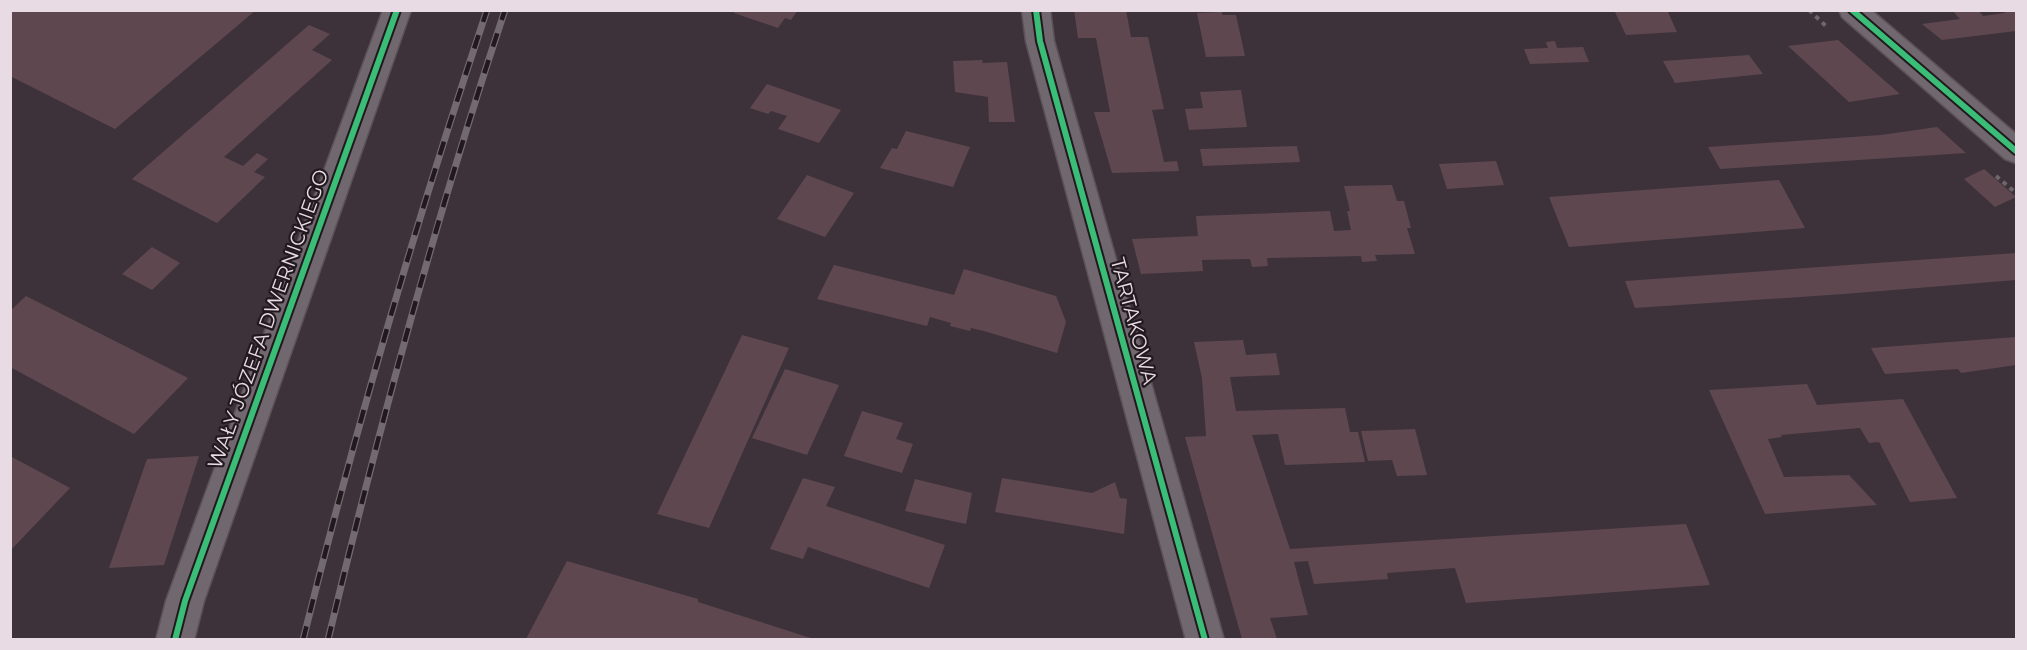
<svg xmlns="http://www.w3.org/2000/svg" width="2027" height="650" viewBox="0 0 2027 650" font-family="Montserrat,sans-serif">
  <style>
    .building { fill: #5f474f }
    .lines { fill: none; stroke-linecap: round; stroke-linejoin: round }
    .minor-casing { stroke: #5b5157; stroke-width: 3 }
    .tertiary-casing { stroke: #5b5157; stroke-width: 3 }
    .path { stroke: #6d666b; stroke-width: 4; stroke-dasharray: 4.5 4.5; stroke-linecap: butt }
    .minor { fill: #70686e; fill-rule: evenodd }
    .tertiary { fill: #70686e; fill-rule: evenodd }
    .rail-casing { stroke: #736970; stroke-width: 7 }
    .rail { stroke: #22191f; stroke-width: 4.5; stroke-dasharray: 14; stroke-linecap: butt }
    .cycleway-casing { stroke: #22191f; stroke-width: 10 }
    .cycleway { stroke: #3abd76; stroke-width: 6 }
    .labels { text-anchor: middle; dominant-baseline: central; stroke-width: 4.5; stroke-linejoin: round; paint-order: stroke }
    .street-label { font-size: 20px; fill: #e9dbe4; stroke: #22191f }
  </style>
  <rect width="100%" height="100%" fill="#3d323a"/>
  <!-- building -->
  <path class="building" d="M10 10H256L115 129 10 76Z
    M736 10H798L791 20 785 18 778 28 734 13Z
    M1074 10H1126L1131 37H1148L1164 109 1152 110 1156 127 1164 162 1177 161 1179 171 1112 173 1094 112H1110L1096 38H1078Z
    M1614 10H1667L1677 32 1626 35Z
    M1978 10 1983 16 2005 13 2003 10H2016V31L1942 40 1922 24 1960 19 1953 11Z
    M1222 12V15H1236L1245 56 1206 57 1197 13Z
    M309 25 330 34 312 50 332 60 224 157 243 166 257 153 268 159 254 172 265 177 217 223 132 179Z
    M1838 40 1877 74 1900 94 1849 102 1788 46Z
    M1555 41 1557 48 1583 47 1589 62 1530 64 1524 49 1548 48 1546 42Z
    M1749 55 1763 74 1675 83 1663 61Z
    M983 60 982 63 1007 62 1015 122H989L988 97 955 92 953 61Z
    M767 84 841 110 819 143 778 129 787 116 771 111 768 114 750 108Z
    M1241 90 1247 127 1189 130 1185 109 1203 108 1200 92Z
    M1937 127 1966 153 1720 169 1708 147 1881 135Z
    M906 131 970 147 953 187 880 168 892 148 897 149Z
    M1297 146 1300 162 1203 166 1200 149Z
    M1496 161 1504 185 1447 189 1439 164Z
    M1984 169 2016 197 1995 207 1964 179Z
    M807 175 854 193 825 237 777 219Z
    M1779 180 1805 228 1569 247 1549 197Z
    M1392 185 1397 201H1404L1411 228H1407L1415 254 1375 255 1377 261 1362 262 1361 256 1267 258 1268 266 1252 267 1250 259 1202 260 1203 271 1141 274 1132 239 1198 236 1196 216 1330 211 1334 231 1351 230 1347 211H1350L1344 186Z
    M152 247 180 263 152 290 122 274Z
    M2016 253V280L1844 294 1635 308 1625 281Z
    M834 265 954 295 964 269 1056 296 1066 322 1057 353 984 331 971 328 970 331 950 326 951 323 930 317 927 326 817 299Z
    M26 296 188 378 134 434 10 367V311Z
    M742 335 789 348 709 528 657 514Z
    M2016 337V365L1961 373 1958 369 1885 374 1871 348Z
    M1243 340 1246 355 1276 353 1280 375 1230 377 1236 411 1345 408 1350 432H1358L1365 462 1285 465 1278 434 1252 435 1290 549 1686 524 1710 585 1466 603 1455 568 1387 573 1388 579 1314 584 1308 561 1294 562 1308 615 1270 618 1277 639H1242L1185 437 1206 436 1202 378 1194 342Z
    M785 369 839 385 807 455 752 438Z
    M1807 384 1817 405 1903 399 1957 498 1910 502 1879 442 1869 443 1860 428 1781 435 1782 437 1768 439 1784 477 1849 475 1877 505 1765 514 1709 390Z
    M862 411 903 423 896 439 913 444 902 473 844 456Z
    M1415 429 1427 475 1397 476 1392 460 1368 461 1361 431Z
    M10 456 70 488 10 551Z
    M199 456 164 565 109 568 147 459Z
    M803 478 835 487 826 506 945 545 929 588 808 547 803 559 770 549Z
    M1002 478 1092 493 1115 482 1120 498 1127 499 1124 534 995 512Z
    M915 479 972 493 966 524 905 511Z
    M567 561 698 599V602L814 639H526Z"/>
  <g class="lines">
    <defs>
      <path id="minor" d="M383 10H411L204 601 194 640H156L166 601Z
        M1022 10H1050L1054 41 1224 640H1186L1026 41Z"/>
      <path id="tertiary" d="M1839 10H1871L2016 134V163L2005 159 1842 17Z"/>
    </defs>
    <!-- minor casing -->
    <use href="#minor" class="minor-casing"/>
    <!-- tertiary casing -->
    <use href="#tertiary" class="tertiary-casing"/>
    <!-- path -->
    <path class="path" d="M1809 10 1826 26
      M1996 176 2016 193"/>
    <!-- minor -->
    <use href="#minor" class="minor"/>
    <!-- tertiary -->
    <use href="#tertiary" class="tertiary"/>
    <defs>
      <path id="rail" d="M303 640C356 427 417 218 487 10
        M328 640C379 427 436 217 505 10"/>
    </defs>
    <!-- rail casing -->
    <use href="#rail" class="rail-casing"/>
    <!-- rail -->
    <use href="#rail" class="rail"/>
    <defs>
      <path id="cycleway" d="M1036 10 1040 41 1205 640
        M1852 10 2016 151
        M175 640 185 601 397 10"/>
    </defs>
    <!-- cycleway casing -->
    <use href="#cycleway" class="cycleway-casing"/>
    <!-- cycleway -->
    <use href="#cycleway" class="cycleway"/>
  </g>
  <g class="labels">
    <!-- street labels -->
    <g class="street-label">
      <text transform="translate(268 319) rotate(-70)">WAŁY JÓZEFA DWERNICKIEGO</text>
      <text transform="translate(1134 321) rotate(75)">TARTAKOWA</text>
    </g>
  </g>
  <!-- border -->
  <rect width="2027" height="650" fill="none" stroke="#e9dbe4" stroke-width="24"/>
</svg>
